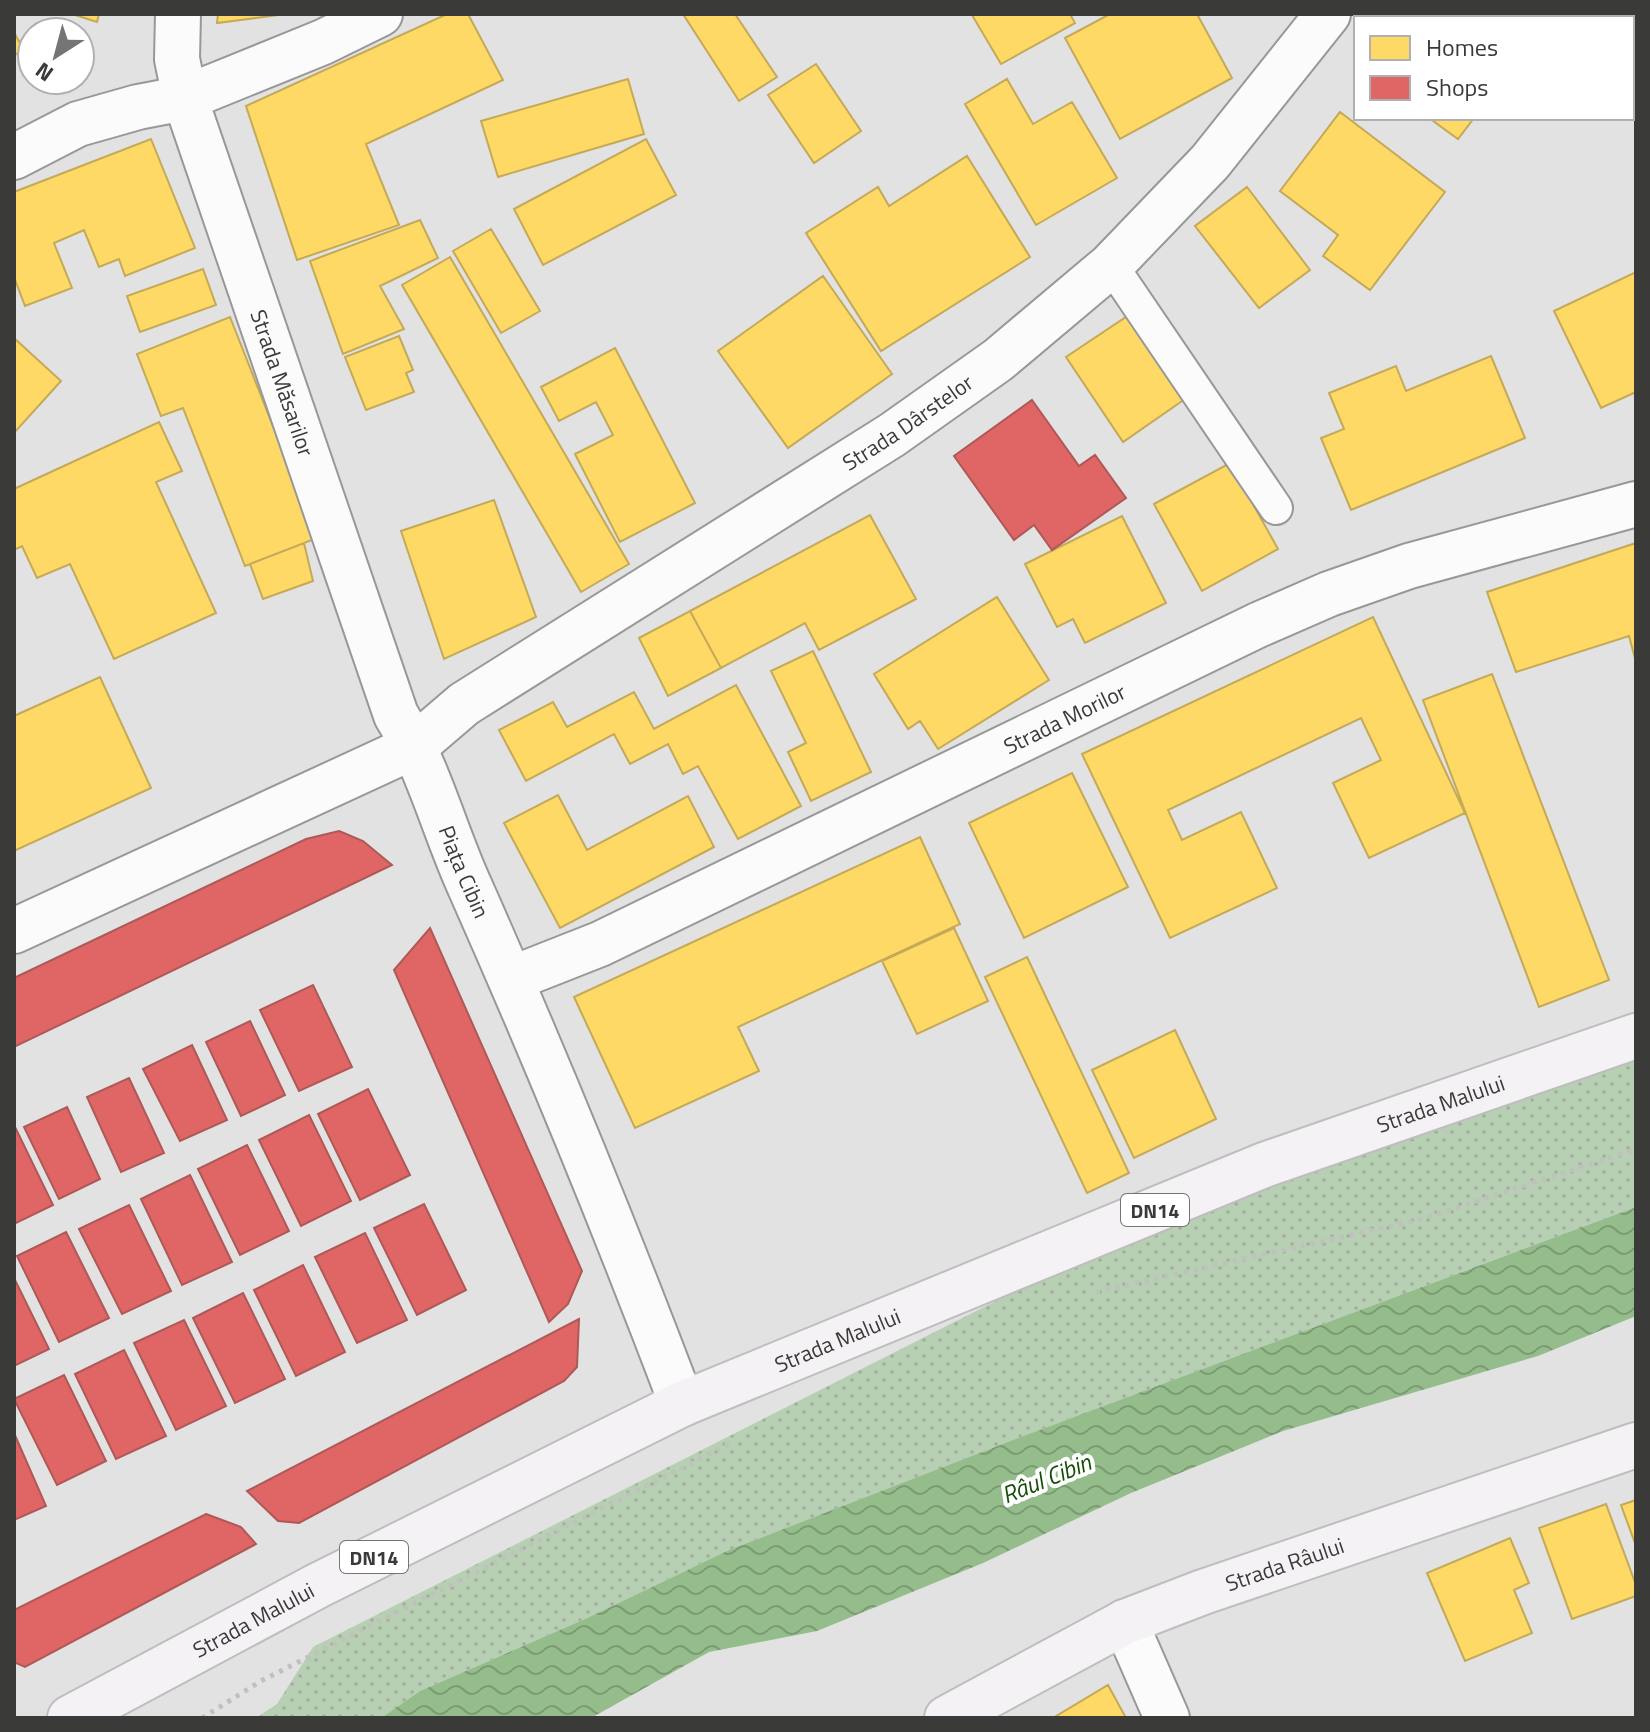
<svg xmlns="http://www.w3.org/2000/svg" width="1650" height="1732" viewBox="0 0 1650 1732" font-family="'Titillium Web',sans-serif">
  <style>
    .grass { fill: url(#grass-dots) }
    .water { fill: url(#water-waves) }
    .homes { fill: #ffd966; stroke: #c4a958; stroke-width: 2 }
    .shops { fill: #e06666; stroke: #ae5958; stroke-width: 2 }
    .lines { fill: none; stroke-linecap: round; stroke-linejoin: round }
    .lane-casing { stroke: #979897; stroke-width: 36 }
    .street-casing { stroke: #979897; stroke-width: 48 }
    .secondary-casing { stroke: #979897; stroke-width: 48 }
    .primary-casing { stroke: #bebebe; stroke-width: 48 }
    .path { stroke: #c0c1bf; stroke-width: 5; stroke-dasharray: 4 6; stroke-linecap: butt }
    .lane { stroke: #fafbfa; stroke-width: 32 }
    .street { stroke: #fafbfa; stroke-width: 44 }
    .secondary { stroke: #fafbfa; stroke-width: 44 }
    .primary { stroke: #f5f2f5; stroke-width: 44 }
    .labels { text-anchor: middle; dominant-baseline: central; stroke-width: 8; stroke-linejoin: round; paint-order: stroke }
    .shield { fill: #fff; stroke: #757574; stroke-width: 2 }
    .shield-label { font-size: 20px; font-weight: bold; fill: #3a3a39 }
    .street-label { font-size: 22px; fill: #3a3a39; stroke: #fff }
    .water-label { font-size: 24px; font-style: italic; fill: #154f07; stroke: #fff }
  </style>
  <defs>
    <pattern id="grass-dots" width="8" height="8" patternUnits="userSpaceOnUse" patternTransform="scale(2)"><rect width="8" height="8" fill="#b7cfb2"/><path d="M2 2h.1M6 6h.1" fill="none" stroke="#9eb29a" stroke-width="1.8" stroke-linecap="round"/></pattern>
    <pattern id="water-waves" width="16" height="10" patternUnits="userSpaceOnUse" patternTransform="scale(2)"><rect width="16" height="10" fill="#95bd8c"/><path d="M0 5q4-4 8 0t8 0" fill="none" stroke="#7b9b73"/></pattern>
  </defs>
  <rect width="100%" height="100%" fill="#e1e2e1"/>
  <!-- grass -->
  <path class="grass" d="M1636 1036V1207L1026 1435 729 1550 585 1619 420 1691 381 1718H256L277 1704 313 1647 1264 1165Z"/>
  <!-- water -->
  <path class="water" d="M1636 1207V1316L1538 1356 1283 1431 1131 1493 983 1563 817 1631 709 1652 591 1718H381L420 1691 585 1619 729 1550 1026 1435Z"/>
  <!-- homes -->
  <path class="homes" d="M72 14H99L97 22Z
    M218 14H286L217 23Z
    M447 14H468L503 80 366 144 399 225 297 260 246 106Z
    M683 14H735L777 77 739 101Z
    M974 14H1070L1075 23 1001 64 972 15Z
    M1110 14H1197L1232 78 1120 139 1065 38Z
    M1383 14H1467L1472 18H1380Z
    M14 32 24 51 14 55Z
    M816 64 861 131 814 163 768 95Z
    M628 79 644 134 498 177 481 121Z
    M1007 79 1033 124 1072 102 1117 178 1036 225 965 104Z
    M1340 112 1445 192 1370 290 1323 256 1338 235 1280 191Z
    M1429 118H1474L1458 139Z
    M151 139 195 248 125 276 119 259 99 267 84 230 54 243 72 288 25 306 14 277V192Z
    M646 139 676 195 543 265 514 209Z
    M967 156 1030 257 881 351 806 233 878 187 889 206Z
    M1247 187 1310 270 1259 308 1195 226Z
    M420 220 438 258 380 286 404 329 343 354 310 261Z
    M491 229 540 311 501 333 453 251Z
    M450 257 629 564 581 592 402 285Z
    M203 269 216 305 140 332 127 296Z
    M1636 272V392L1601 408 1554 311Z
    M823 276 892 374 788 448 718 351Z
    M1138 309 1195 392 1123 442 1066 357Z
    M230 317 317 538 245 566 183 408 161 416 137 354Z
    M399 336 413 370 406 373 414 392 366 410 345 357Z
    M14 338 61 381 14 433Z
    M615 348 695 503 620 542 575 454 613 435 596 402 559 421 541 387Z
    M1491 356 1525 438 1351 510 1321 438 1344 429 1329 393 1396 366 1406 391Z
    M159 422 182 471 156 482 216 613 114 659 70 564 37 578 22 546 14 550V489Z
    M1230 463 1278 549 1202 591 1154 504Z
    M494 500 536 617 444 659 401 531Z
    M870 515 916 599 819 650 805 623 721 668 690 611Z
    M1122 516 1166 603 1085 643 1073 619 1057 627 1025 564Z
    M304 543 313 581 263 599 250 564Z
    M1636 543V662L1629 636 1516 672 1487 592Z
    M997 597 1049 680 938 749 920 721 908 729 874 674Z
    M690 611 721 668 668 696 639 638Z
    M1373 617 1465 813 1369 858 1333 783 1381 760 1361 718 1168 810 1182 840 1241 812 1277 888 1170 938 1082 754Z
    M813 651 871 772 811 801 788 752 806 743 771 671Z
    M1492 674 1609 980 1539 1007 1423 700Z
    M100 677 151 788 14 851V716Z
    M736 685 801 806 738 839 698 766 683 774 668 744 630 764 614 734 526 781 499 730 553 702 567 727 634 692 654 729Z
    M1072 773 1128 887 1024 938 969 823Z
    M558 795 587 850 688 796 714 847 560 928 504 823Z
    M920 837 960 924 738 1027 759 1071 635 1128 574 997Z
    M954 928 988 1001 917 1034 882 961Z
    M1027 957 1129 1173 1087 1193 985 977Z
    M1175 1030 1216 1119 1134 1158 1092 1070Z
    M1636 1500V1546L1621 1505Z
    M1606 1504 1636 1585V1596L1572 1619 1539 1528Z
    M1510 1538 1529 1583 1514 1590 1532 1633 1465 1661 1427 1573Z
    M1108 1685 1126 1718H1053Z"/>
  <!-- shops -->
  <path class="shops" d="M1032 400 1079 466 1095 455 1126 498 1052 550 1034 525 1014 540 954 456Z
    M339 831 363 841 392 865 14 1047V978L306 839Z
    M430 928 582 1271 568 1304 549 1322 394 970Z
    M313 985 352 1067 299 1091 260 1010Z
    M250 1021 285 1095 241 1116 206 1042Z
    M192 1045 227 1120 180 1141 143 1069Z
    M129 1078 164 1153 121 1172 87 1097Z
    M368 1089 410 1175 360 1200 318 1114Z
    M67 1107 100 1179 59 1199 24 1127Z
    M309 1115 351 1201 301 1226 259 1140Z
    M14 1125 53 1205 14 1224Z
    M247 1145 289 1231 240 1255 198 1169Z
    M190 1175 232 1262 182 1285 141 1199Z
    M424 1204 466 1290 417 1315 374 1228Z
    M129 1205 171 1291 122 1314 79 1229Z
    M66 1232 109 1318 59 1342 17 1256Z
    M365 1233 407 1320 357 1343 315 1257Z
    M303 1265 345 1352 296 1376 254 1290Z
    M14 1278 49 1349 14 1366Z
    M243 1293 285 1379 235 1403 193 1318Z
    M579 1319 577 1367 564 1381 299 1523 278 1521 247 1491Z
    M184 1320 226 1406 176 1430 134 1343Z
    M124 1350 166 1436 116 1459 75 1374Z
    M64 1375 106 1461 57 1485 14 1399Z
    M14 1433 46 1506 14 1520Z
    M206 1514 241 1527 256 1544 25 1667 14 1662V1610Z"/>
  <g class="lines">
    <defs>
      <path id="lane" d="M1111 265 1276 508"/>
      <g id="street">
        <path d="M14 157 78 124 138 107 185 98 323 42 380 14"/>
        <path id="s1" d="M415 746 464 704 892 435 998 360 1111 265 1210 162 1328 14"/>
        <path d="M1125 1622 1167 1718"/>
      </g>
      <g id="secondary">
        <path id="s2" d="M178 14 177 59 185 98 396 715C429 768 444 830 470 887 546 1058 616 1230 682 1404"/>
        <path d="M14 931 415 746"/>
        <path id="s3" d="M511 979 600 944 1258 625 1329 594 1409 566 1636 504"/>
      </g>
      <g id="primary">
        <path id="s4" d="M70 1718 317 1586 682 1404 1264 1165 1636 1036"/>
        <path id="s5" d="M947 1718 1125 1622 1203 1592 1636 1445"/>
      </g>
    </defs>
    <!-- lane casing -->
    <use href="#lane" class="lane-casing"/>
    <!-- street casing -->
    <use href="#street" class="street-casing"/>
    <!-- secondary casing -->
    <use href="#secondary" class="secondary-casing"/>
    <!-- primary casing -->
    <use href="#primary" class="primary-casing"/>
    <!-- path -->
    <path class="path" d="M1096 1292 1422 1219 1636 1149
      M202 1718 261 1681 733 1442"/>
    <!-- lane -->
    <use href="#lane" class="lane"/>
    <!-- street -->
    <use href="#street" class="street"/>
    <!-- secondary -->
    <use href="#secondary" class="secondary"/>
    <!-- primary -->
    <use href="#primary" class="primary"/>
  </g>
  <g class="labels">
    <!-- shield labels -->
    <g class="shield">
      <rect x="1121" y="1194" width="68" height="32" rx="6"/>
      <rect x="340" y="1541" width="68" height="32" rx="6"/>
    </g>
    <g class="shield-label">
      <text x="1155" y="1210">DN14</text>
      <text x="374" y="1557">DN14</text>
    </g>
    <!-- street labels -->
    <g class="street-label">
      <text stroke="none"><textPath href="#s2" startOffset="386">Strada Măsarilor</textPath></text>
      <text stroke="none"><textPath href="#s1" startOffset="590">Strada Dârstelor</textPath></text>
      <text stroke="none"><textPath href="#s3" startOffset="612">Strada Morilor</textPath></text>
      <text stroke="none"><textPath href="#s2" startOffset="908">Piața Cibin</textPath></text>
      <text stroke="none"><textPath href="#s4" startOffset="1504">Strada Malului</textPath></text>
      <text stroke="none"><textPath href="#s4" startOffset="856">Strada Malului</textPath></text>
      <text stroke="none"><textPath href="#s5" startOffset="372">Strada Râului</textPath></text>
      <text stroke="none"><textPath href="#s4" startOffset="208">Strada Malului</textPath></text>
    </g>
    <!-- water labels -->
    <g class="water-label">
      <text transform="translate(1046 1478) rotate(-22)">Râul Cibin</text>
    </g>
  </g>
  <!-- border -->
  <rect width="1650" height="1732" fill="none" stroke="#3a3a39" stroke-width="32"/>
  <!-- legend -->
  <rect x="1354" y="16" width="280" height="104" fill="#ffffff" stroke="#b0b0b0" stroke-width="2"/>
  <rect x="1370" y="36" width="40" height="24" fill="#ffd966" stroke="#b0b0b0" stroke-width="2"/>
  <text x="1426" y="56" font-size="24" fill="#3a3a39">Homes</text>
  <rect x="1370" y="76" width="40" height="24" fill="#e06666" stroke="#b0b0b0" stroke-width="2"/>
  <text x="1426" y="96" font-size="24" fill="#3a3a39">Shops</text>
  <!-- north arrow -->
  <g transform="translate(56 56) rotate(216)"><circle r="38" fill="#ffffff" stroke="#b0b0b0" stroke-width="2"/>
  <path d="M0-6L14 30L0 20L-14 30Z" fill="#747574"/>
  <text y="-12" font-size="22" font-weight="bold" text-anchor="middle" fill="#3a3a39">N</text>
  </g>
</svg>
